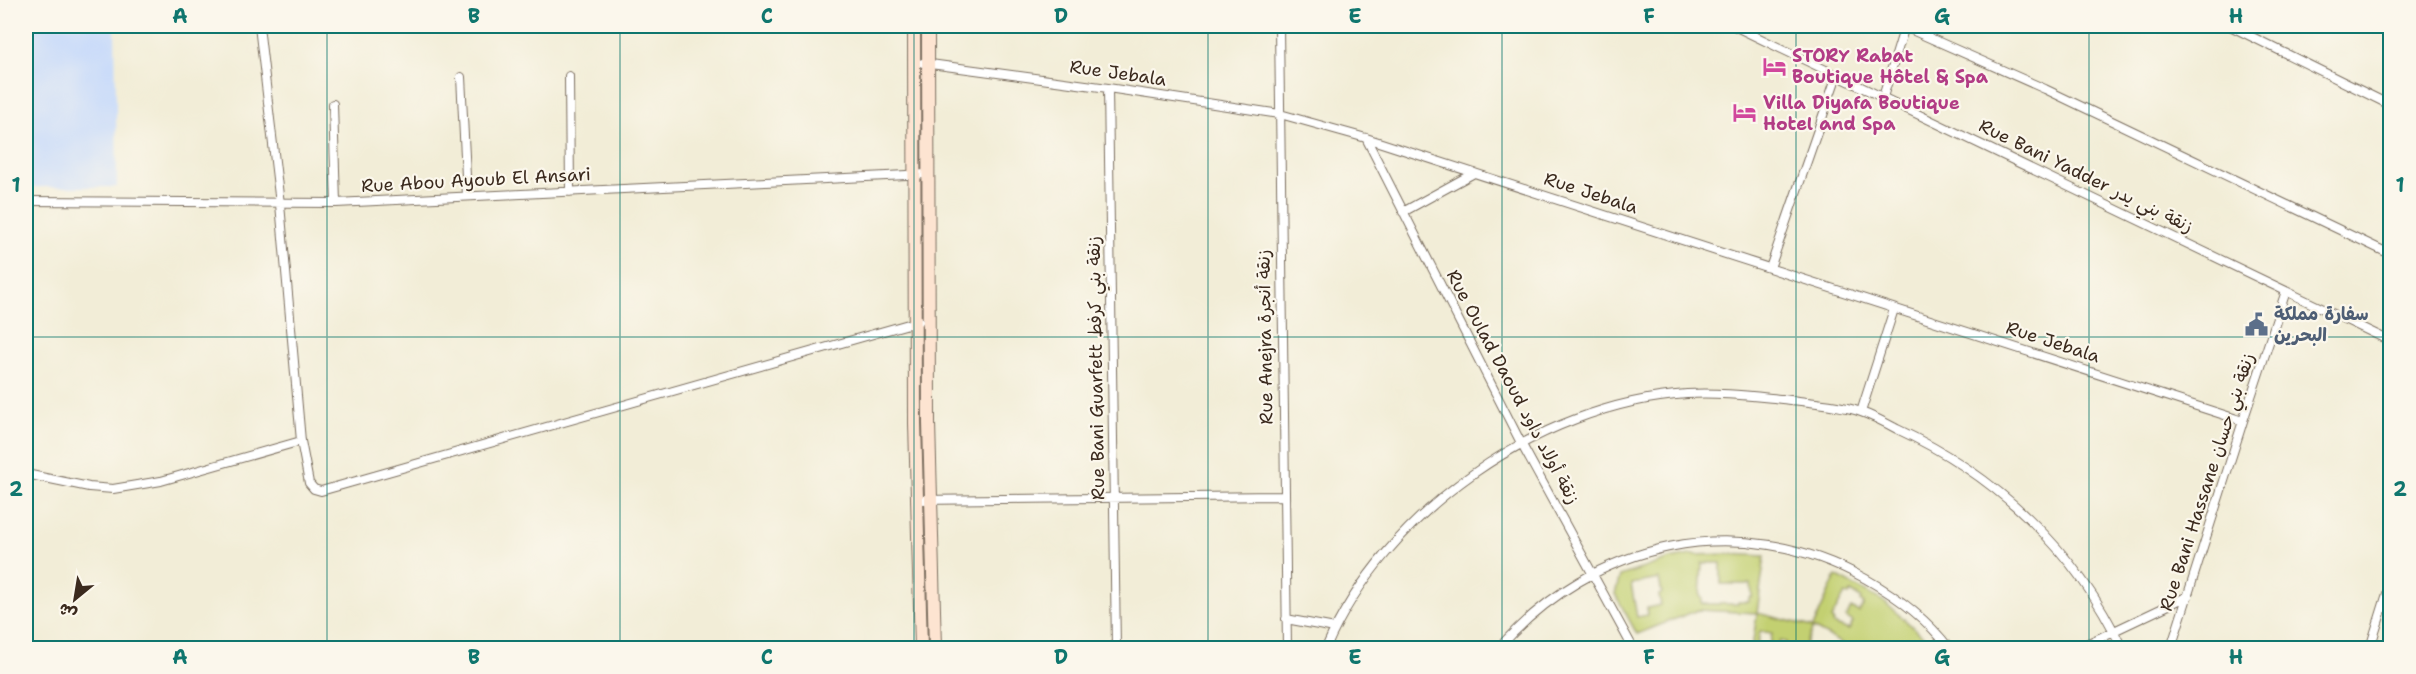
<svg xmlns="http://www.w3.org/2000/svg" width="2416" height="674" viewBox="0 0 2416 674" font-family="'Shantell Sans','Playpen Sans Arabic',sans-serif">
  <style>
    .built { fill: #cadcf9 }
    .green { fill: #c3d071; stroke: #7f7d48; stroke-width: 1.5; fill-rule: evenodd }
    .lines { fill: none; stroke-linecap: round; stroke-linejoin: round }
    .street-casing { stroke: #7b6e5f; stroke-width: 10 }
    .secondary-casing { stroke: #7b6e5f; stroke-width: 14 }
    .street { stroke: #fff; stroke-width: 8 }
    .secondary { stroke: #fde4d1; stroke-width: 12 }
    .grid { fill: none; stroke: #0f766e; stroke-width: 1.5; stroke-opacity: 0.55 }
    .labels { text-anchor: middle; dominant-baseline: central; stroke-width: 4.5; stroke-linejoin: round; paint-order: stroke }
    .hotel-label { font-size: 18px; font-weight: bold; fill: #b23c85; stroke: #fbf7ec; text-anchor: start }
    .street-label { font-size: 18px; fill: #3b2a1e; stroke: #fbf7ec }
    .service-label { font-size: 18px; font-weight: bold; fill: #4e5e75; stroke: #fbf7ec; text-anchor: start }
    .neatline { fill: none; stroke: #0f766e; stroke-width: 2 }
    .grid-label { font-size: 20px; text-anchor: middle; font-weight: bold; fill: #0f766e }
  </style>
  <rect width="100%" height="100%" fill="#fbf7ec"/>
  <filter id="ink" filterUnits="userSpaceOnUse"><feTurbulence type="fractalNoise" baseFrequency=".0167" numOctaves="2"/><feDisplacementMap in="SourceGraphic" scale="12" xChannelSelector="R" yChannelSelector="G"/><feConvolveMatrix kernelMatrix="1 2 1 2 8 2 1 2 1" color-interpolation-filters="sRGB"/></filter>
  <filter id="wash" filterUnits="userSpaceOnUse"><feTurbulence type="fractalNoise" baseFrequency=".008" numOctaves="4" result="noise"/><feDisplacementMap in="SourceGraphic" scale="24" xChannelSelector="R" yChannelSelector="G"/><feGaussianBlur stdDeviation="1.35" result="paint"/><feColorMatrix in="noise" values="0 0 0 0 0 0 0 0 0 0 0 0 0 0 0 0 0 1.4 0 .05"/><feComposite in="paint" operator="in"/></filter>
  <g filter="url(#wash)">
    <rect width="100%" height="100%" fill="#f2edd7"/>
    <!-- built -->
    <path class="built" d="M26 26H115L117 187H26Z"/>
    <!-- green -->
    <path class="green" d="M1728 554 1765 556 1757 613 1813 627 1836 576 1883 601 1937 648H1908L1902 641 1895 648 1890 646 1886 648H1850L1813 628 1804 648H1785L1786 642 1780 641 1778 648 1770 646 1772 633 1760 631 1757 648H1752L1757 613 1698 610 1637 634 1615 594 1620 576 1670 559 1691 555ZM1702 563H1721V584H1751L1752 597 1749 598V602H1738V604H1702V598L1700 597ZM1659 579 1662 593 1659 595 1661 605 1647 608 1648 615 1637 617 1631 584ZM1851 592 1861 598 1860 601 1864 604 1859 612 1851 608 1846 617 1853 622 1849 630 1833 624 1834 622 1831 619 1845 594 1849 595Z"/>
  </g>
  <g filter="url(#ink)">
    <g class="lines">
      <defs>
        <path id="street" d="M259 26 280 204 301 441 309 483 314 489 321 491 919 321
          M1279 26 1287 648
          M1734 26 2390 341
          M2230 26 2390 105
          M1905 27 2045 89 2390 254
          M923 63 1108 88 1280 114 1366 138 2243 421
          M569 76 570 192
          M461 77 467 196
          M1108 88 1116 648
          M1883 97 1905 26
          M333 104 336 203
          M1366 138 1521 443 1633 648
          M26 201 336 203 927 174
          M1403 212 1474 173
          M1770 268 1837 75
          M1861 412 1894 309
          M26 474 89 487 113 489 161 481 301 441
          M917 500 1283 496
          M1286 619 1335 628
          M1326 648C1385 512 1539 404 1687 394 1718 392 1751 396 1782 399 1807 402 1837 404 1861 412 1873 416 1886 423 1897 429 1995 474 2077 551 2122 648
          M1499 648C1593 541 1739 508 1866 579 1898 597 1927 619 1949 648
          M2078 648 2188 596
          M2171 648 2243 421 2286 291
          M2370 648 2390 584"/>
        <path id="secondary" d="M914 26 915 423 921 648
          M928 26 929 423 935 648"/>
      </defs>
      <!-- street casing -->
      <use href="#street" class="street-casing"/>
      <!-- secondary casing -->
      <use href="#secondary" class="secondary-casing"/>
      <!-- street -->
      <use href="#street" class="street"/>
      <!-- secondary -->
      <use href="#secondary" class="secondary"/>
    </g>
  </g>
  <!-- grid -->
  <path class="grid" d="M327 26V648M620 26V648M914 26V648M1208 26V648M1502 26V648M1796 26V648M2089 26V648M26 337H2390"/>
  <!-- icons -->
  <defs>
    <symbol id="hotel-bare" viewBox="-9 -9 18 18"><path d="M-6-4.5h1.5V1H6V5H4.5V3h-9V5H-6ZM-4 0a1.8 1.8 0 1 1 3.6 0ZM.5 0V-2.5h3Q6-2.5 6 0Z" fill="#d1479c" stroke="#fbf7ec" stroke-width="2.5" paint-order="stroke"/></symbol>
    <symbol id="civic-bare" viewBox="-9 -9 18 18"><path d="M-.6-6.5H3V-4.5H.6V-3L4-1V1h2V6H-6V1h2V-1L-.6-3ZM-1.2 2.5V6h2.4V2.5Z" fill="#5c6f8a" stroke="#fbf7ec" stroke-width="2.5" paint-order="stroke"/></symbol>
  </defs>
  <g fill-rule="evenodd">
    <use href="#hotel-bare" x="1758" y="50" width="33" height="33"/>
    <use href="#hotel-bare" x="1728" y="96" width="33" height="33"/>
    <use href="#civic-bare" x="2240" y="308" width="33" height="33"/>
  </g>
  <g class="labels">
    <!-- hotel labels -->
    <g class="hotel-label">
      <text x="1792" y="56">STORY Rabat<tspan x="1792" dy="21">Boutique Hôtel &amp; Spa</tspan></text>
      <text x="1763" y="103">Villa Diyafa Boutique<tspan x="1763" dy="21">Hotel and Spa</tspan></text>
    </g>
    <!-- street labels -->
    <g class="street-label">
      <text transform="translate(1118 73) rotate(8)">Rue Jebala</text>
      <text transform="translate(2086 176) rotate(26)">Rue Bani Yadder زنقة بني يدر</text>
      <text transform="translate(476 180) rotate(-3)">Rue Abou Ayoub El Ansari</text>
      <text transform="translate(1591 193) rotate(18)">Rue Jebala</text>
      <text transform="translate(1265 337) rotate(-91)">Rue Anejra زنقة أنجرة</text>
      <text transform="translate(2053 342) rotate(18)">Rue Jebala</text>
      <text transform="translate(1096 368) rotate(-91)">Rue Bani Guarfett زنقة بني كرفط</text>
      <text transform="translate(1513 387) rotate(62)">Rue Oulad Daoud زنقة أولاد داود</text>
      <text transform="translate(2207 482) rotate(-72)">Rue Bani Hassane زنقة بني حسان</text>
    </g>
    <!-- service labels -->
    <g class="service-label">
      <text x="2274" y="314">سفارة مملكة<tspan x="2274" dy="21">البحرين</tspan></text>
    </g>
  </g>
  <!-- margin -->
  <rect width="2416" height="674" fill="none" stroke="#fbf7ec" stroke-width="66"/>
  <!-- north arrow -->
  <g transform="translate(75 599) rotate(210)" stroke="#fbf7ec" stroke-width="4.5" paint-order="stroke">
  <path d="M0-4.5L10 22L0 15L-10 22Z" fill="#3b2a1e"/>
  <text y="-9" font-size="16" font-weight="bold" text-anchor="middle" fill="#3b2a1e">ش</text>
  </g>
  <rect x="33" y="33" width="2350" height="608" class="neatline"/>
  <g class="grid-label">
    <text x="180" y="23">A</text>
    <text x="474" y="23">B</text>
    <text x="767" y="23">C</text>
    <text x="1061" y="23">D</text>
    <text x="1355" y="23">E</text>
    <text x="1649" y="23">F</text>
    <text x="1942" y="23">G</text>
    <text x="2236" y="23">H</text>
    <text x="16" y="192">1</text>
    <text x="2400" y="192">1</text>
    <text x="16" y="496">2</text>
    <text x="2400" y="496">2</text>
    <text x="180" y="664">A</text>
    <text x="474" y="664">B</text>
    <text x="767" y="664">C</text>
    <text x="1061" y="664">D</text>
    <text x="1355" y="664">E</text>
    <text x="1649" y="664">F</text>
    <text x="1942" y="664">G</text>
    <text x="2236" y="664">H</text>
  </g>
</svg>
